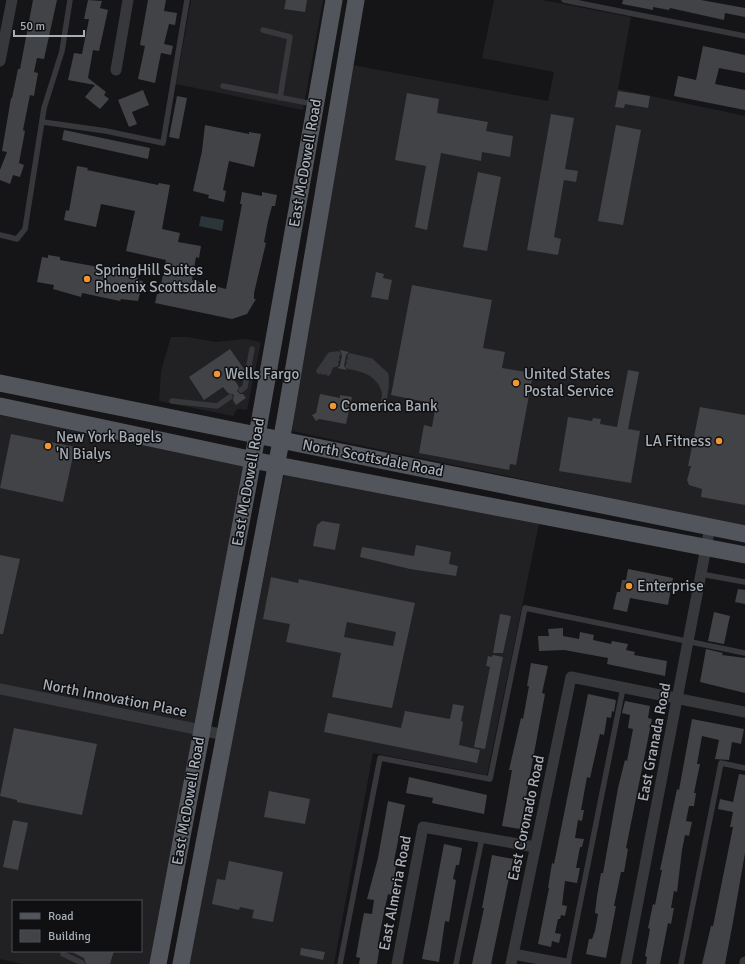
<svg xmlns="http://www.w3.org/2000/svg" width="745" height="964" viewBox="0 0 745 964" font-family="Signika,sans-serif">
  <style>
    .built { fill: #212124; fill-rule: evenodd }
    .water { fill: #2b363b }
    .building { fill: #414347; fill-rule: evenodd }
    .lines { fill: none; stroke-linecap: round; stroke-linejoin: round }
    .lane { stroke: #36383c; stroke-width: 5.5 }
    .street { stroke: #36383c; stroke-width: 11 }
    .primary { stroke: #52555b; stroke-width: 17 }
    .poi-dot { fill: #f29632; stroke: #101012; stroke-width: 1.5 }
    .labels { text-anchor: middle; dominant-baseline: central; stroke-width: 3; stroke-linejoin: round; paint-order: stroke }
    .street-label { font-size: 15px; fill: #a7aeb7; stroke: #101012 }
    .poi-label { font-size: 15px; fill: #a7aeb7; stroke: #101012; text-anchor: start }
  </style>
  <rect width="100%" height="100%" fill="#151517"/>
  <!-- built -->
  <path class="built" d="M191 0H323L303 110 176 84Z
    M494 0H542L631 17 618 89 745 116V526L292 431 352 65 548 101 554 72 482 58Z
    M171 337H188L215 342 245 339 261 342 247 410 237 409 233 416 159 401 161 371Z
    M0 415 243 465 152 964H22L0 959ZM13 901H141V951H13Z
    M284 474 539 524 487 775 373 753 334 964H188Z"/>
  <!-- water -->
  <path class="water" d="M201 216 224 220 222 231 199 226Z"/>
  <!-- building -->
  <path class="building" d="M33 0H57L44 59 37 58 34 72 38 73 34 96 30 95 23 130 25 131 19 163 24 165 20 177 13 175 10 184 0 180V170L7 152 2 151 11 98H12L18 69H20Z
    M88 0 102 1 100 8 108 10 99 51 93 50 88 78 106 92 104 95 109 99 100 109 85 97 95 85 68 80 74 53 82 54 89 19H84Z
    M148 0H166L164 11 177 13 175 25 169 24 164 44 173 46 171 55 161 53 155 83 138 79 145 46 140 45Z
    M286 0H307L305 12 284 9Z
    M623 0H701L745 8V17L725 13 724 20 670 8 669 10 653 7V10L622 4Z
    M703 46 745 55V73L719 68 715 84 745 90V110L674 96 678 76 696 80Z
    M143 90 149 105 132 112 137 124 129 127 118 100Z
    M618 91 650 96 648 108 625 104 624 108 615 107Z
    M407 93 439 99 437 113 488 122 486 131 513 136 510 157 482 152 481 161 441 153 427 230 415 227 426 166 395 160Z
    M177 96 187 98 179 139 169 137Z
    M551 114 574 118 565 169 578 171 576 182 564 180 554 237 561 239 558 255 527 250Z
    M205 125 249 134V132L261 134 254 167 229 161 223 190 226 191 224 202 208 198 209 195 193 191 202 151Z
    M616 125 641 130 623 225 598 221Z
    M64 130 150 148 148 159 62 140Z
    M77 166 88 168 87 170 158 185 159 183 170 185 162 229 180 233 178 242 201 246 199 258 196 257 192 280 226 289 242 204H240L242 192 262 196V192L277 195 275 206H272L268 221 264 242 266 243 254 293V299H256L247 314 232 319 155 303 157 294H159L166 260 126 251 135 211 101 204 96 227 64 220 66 210 69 211Z
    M478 172 501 177 487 251 463 247Z
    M48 255 60 257V260L126 272 125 275 138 278 137 280 143 281 138 301 121 299 120 301 82 293 81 297 53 289 54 285 37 282 42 257 48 258Z
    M376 272 384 274 383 278 392 280 388 300 371 297Z
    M412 285 492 300 483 348 505 352 502 368 526 372 525 378 532 379 516 465 510 464 509 470 419 453 424 425 432 427 436 404 391 395Z
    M230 349 244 369V371L233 378 239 387 237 391 240 394H243L246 398 236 405 233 400 234 395 228 393 223 387 204 400 189 377Z
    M340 350 349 352 346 355 344 366 347 370 337 368 340 366 342 355Z
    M628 370 639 372 628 429 640 431 631 483 559 471 568 417 592 421 593 418 601 419 600 424 617 427Z
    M320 394 340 398V395L352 397 346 424 319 419 316 421 312 415 316 413Z
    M700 407 745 415V505L701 497 702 489 689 485 687 480 691 466H688Z
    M11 434 75 447 63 502 0 488Z
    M322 521 340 524 335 550 313 546 317 525Z
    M416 545 451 552 449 564 458 566 456 576 410 569 360 557 362 547 414 556Z
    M0 555 20 559 3 634H0Z
    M628 569 673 578 668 605 630 598 627 612 613 609 617 592H620L622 580H626Z
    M271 577 298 583 299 579 415 603 392 708 332 697 341 653 286 642 290 624 263 619ZM347 622 396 632 393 646 344 637Z
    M738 589 745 590V604L735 602Z
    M714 612 730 616 724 644 708 641Z
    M500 614 511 616 503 653H493Z
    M563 628V636L579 639 580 632 594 635 593 640 611 644 612 641 628 644 626 650 635 652 634 655 667 661 665 676 607 664 608 658 564 650 539 651 538 636H549L548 629Z
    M706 649 723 653 722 655 745 658V693L700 682Z
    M493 655 503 657 485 749 474 747 490 667 486 666 488 656 492 657Z
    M531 663 548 666 542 693 545 694 520 829 502 826 512 770H509L521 718 523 719 529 686H527Z
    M588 694 616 700 614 712 612 711 611 718 607 717 604 735 600 734 590 778 587 777 581 810H584L582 821 578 820 575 838 584 839 582 847H580L576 868H580L577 883 565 881 562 905 567 906 565 916 561 915 560 919H558L555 933 561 934 559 943 552 941 551 947 538 944 549 888H548L552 863 554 864Z
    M625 701 650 706 648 718 652 719 626 848 628 849 624 872H621L614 906H616L606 958 586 954 589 939H592L595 931 598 914 595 913 597 896 601 873H603L618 788 625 760 627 761 633 729 628 728 630 715 622 713Z
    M453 704 464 706 461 721 463 722 459 745 480 750 477 763 324 732 328 713 401 728 405 711 450 719Z
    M692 719 744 729 741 744 732 742 729 760 715 759 719 740 702 736 697 764H700L694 793H696L694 806H689L686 821 692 822 689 836 685 835 682 850 677 892 674 891 671 908H674L671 924 668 923 660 964H646L647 957 645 956 650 929 648 928 653 904 655 905 662 870H660L677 789 679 790Z
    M14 728 97 744 82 815 17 802V800L0 796Z
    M739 774 745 775V853L733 922 725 964H702L711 926H713L733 827H730L733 812 718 809 720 799 733 802Z
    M409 777 487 795 484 814 432 803 433 798 406 793Z
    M269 791 310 799 305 824 264 817Z
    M388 801 405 805 394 861H397L391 895 388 894 384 912 378 944 380 945 377 964H359L360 958 356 957 361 928 364 913 372 914 374 900 367 899 378 858Z
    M13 820 28 823 18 870 3 867Z
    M444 844 462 848 459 865H456L453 879 456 880 449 922 445 921 439 962 422 959Z
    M492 855 513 859 491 964H472L484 908H482Z
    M229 861 283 872 273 922 252 918 254 910 240 907 239 910 212 904 217 879 225 880Z
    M301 948 325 952 323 960 300 955Z
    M70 951H114L110 964H86L84 958Z"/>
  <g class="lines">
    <!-- lane -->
    <path class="lane" d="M564 0 745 36
      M263 30 290 37 280 98
      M223 86 313 104
      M43 122 106 131 163 143 187 0
      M0 235 17 239 25 229 44 108 62 51 70 0
      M350 356 371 361 386 375V387L383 405
      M349 361C365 364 380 368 385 385
      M348 366C365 369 381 374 385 394
      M319 371 330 355 338 354
      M323 372 331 359H337
      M328 373 331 365 336 364
      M241 390 245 387 252 349
      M172 401 217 406 230 397
      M701 574 745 582
      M64 951 63 954 82 963
      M340 964 380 758 490 779 525 608 745 653
      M456 964 482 838
      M568 964 623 688
      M681 964 721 763 745 768"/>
    <!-- street -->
    <path class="street" d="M0 61 12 0
      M116 70 128 0
      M0 689 225 735
      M513 954 566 964
      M397 964 423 827 535 847
      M511 964 571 677 745 712
      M626 964 710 527
      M745 964V962"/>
    <!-- primary -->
    <path class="primary" d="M0 383 745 534
      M0 406 277 465 745 555
      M158 964 250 475 334 0
      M181 964 285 420 356 0"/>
  </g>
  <!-- markers -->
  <g class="poi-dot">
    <circle cx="87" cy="279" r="4"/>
    <circle cx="217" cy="374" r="4"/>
    <circle cx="516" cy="383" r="4"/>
    <circle cx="333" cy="406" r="4"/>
    <circle cx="719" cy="441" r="4"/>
    <circle cx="48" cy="446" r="4"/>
    <circle cx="629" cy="586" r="4"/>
  </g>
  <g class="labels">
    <!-- street labels -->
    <g class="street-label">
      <text transform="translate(305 163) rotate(-80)">East McDowell Road</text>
      <text transform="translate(373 458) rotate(11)">North Scottsdale Road</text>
      <text transform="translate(248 482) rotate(-80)">East McDowell Road</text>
      <text transform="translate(115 698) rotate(11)">North Innovation Place</text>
      <text transform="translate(654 742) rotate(-79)">East Granada Road</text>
      <text transform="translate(188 801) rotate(-80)">East McDowell Road</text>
      <text transform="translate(526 818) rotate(-78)">East Coronado Road</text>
      <text transform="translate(395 893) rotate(-79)">East Almeria Road</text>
    </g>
    <!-- poi labels -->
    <g class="poi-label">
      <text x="95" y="270">SpringHill Suites<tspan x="95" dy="17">Phoenix Scottsdale</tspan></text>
      <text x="225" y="374">Wells Fargo</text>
      <text x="524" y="374">United States<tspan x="524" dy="17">Postal Service</tspan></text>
      <text x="341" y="406">Comerica Bank</text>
      <text x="56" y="437">New York Bagels<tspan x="56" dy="17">'N Bialys</tspan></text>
      <text x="711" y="441" text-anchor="end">LA Fitness</text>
      <text x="637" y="586">Enterprise</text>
    </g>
  </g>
  <!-- legend -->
  <rect x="12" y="900" width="130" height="52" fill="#101012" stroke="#4c4f54"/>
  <rect x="20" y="913" width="20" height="6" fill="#52555b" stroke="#4c4f54"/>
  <text x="48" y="920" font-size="12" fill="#a7aeb7">Road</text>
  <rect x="20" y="930" width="20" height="12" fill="#414347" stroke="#4c4f54"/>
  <text x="48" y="940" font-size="12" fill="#a7aeb7">Building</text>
  <!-- scale -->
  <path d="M14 30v6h70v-6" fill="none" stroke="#a7aeb7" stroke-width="2"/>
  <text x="20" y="30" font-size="12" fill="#a7aeb7" stroke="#101012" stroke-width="3" paint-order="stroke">50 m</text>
</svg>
